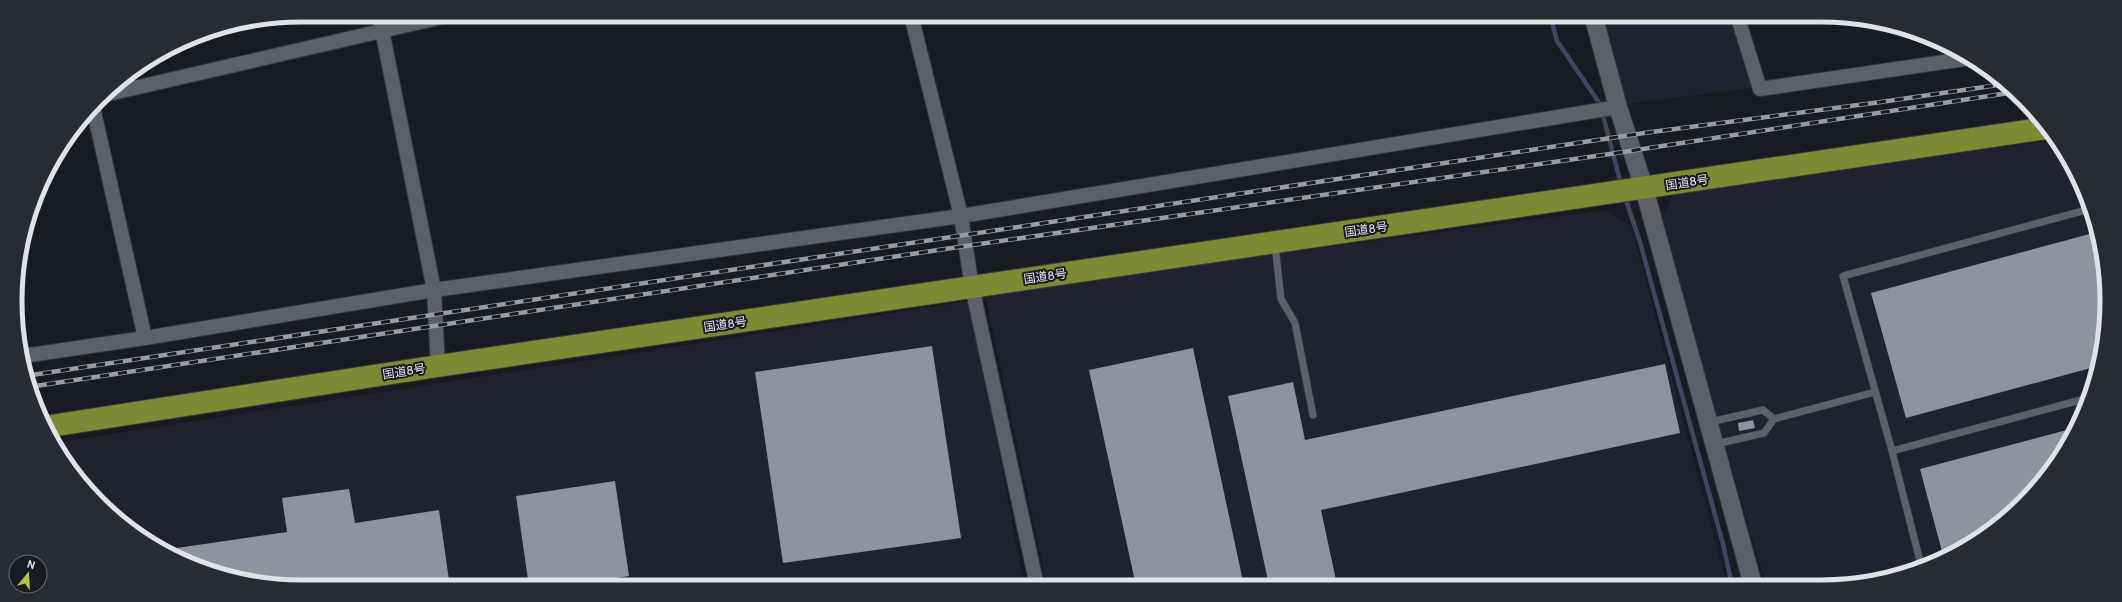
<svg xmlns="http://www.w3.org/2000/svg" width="2122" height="602" viewBox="0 0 2122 602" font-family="Cabin,'Noto Sans JP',sans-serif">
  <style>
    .built { fill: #1f2330 }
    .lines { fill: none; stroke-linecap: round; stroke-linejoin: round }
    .stream { stroke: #464465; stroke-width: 4.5 }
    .building { fill: #90939d }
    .service-casing { stroke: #35363c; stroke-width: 8 }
    .minor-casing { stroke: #35363c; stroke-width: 16 }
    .tertiary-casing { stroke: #35363c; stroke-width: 20 }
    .trunk-casing { stroke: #35363c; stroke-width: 24 }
    .service { stroke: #5e6069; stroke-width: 7 }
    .minor { stroke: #5e6069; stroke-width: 14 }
    .tertiary { stroke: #5e6069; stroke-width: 18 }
    .trunk { stroke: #7e8934; stroke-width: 22 }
    .rail-casing { stroke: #9a9ca2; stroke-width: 4.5 }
    .rail { stroke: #191b23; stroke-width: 3; stroke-dasharray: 9; stroke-linecap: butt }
    .labels { text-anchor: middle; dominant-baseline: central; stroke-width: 4; stroke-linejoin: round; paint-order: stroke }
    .street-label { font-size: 12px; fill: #e1e2e8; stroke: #191b23 }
    .rim { fill: none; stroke: #e1e2e8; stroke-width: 5 }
  </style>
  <rect width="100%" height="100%" fill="#191b23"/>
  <!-- built -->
  <path class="built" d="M1607 15H1730L1752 88 1625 104 1601 17Z
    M2057 140 2085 191 2101 245 2107 301 2102 357 2077 428 2023 503 1947 558 1858 585H1766L1660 223 1675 190Z
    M1605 210 1631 226 1727 585 1047 586 985 293Z
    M970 301 1024 586 301 587 245 582 158 549 113 516 74 475 54 443Z"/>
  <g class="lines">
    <!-- stream -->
    <path class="stream" d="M1550 15 1557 41 1600 104 1621 184
      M1625 197 1640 242 1723 544 1732 585"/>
  </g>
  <!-- building -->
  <path class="building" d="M2097 232 2101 245 2107 301 2102 357 2098 366 1906 418 1871 293Z
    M932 346 961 538 783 563 755 372Z
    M1193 348 1244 586H1136L1089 370Z
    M1665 364 1680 433 1321 510 1336 580 1311 585H1269L1228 396 1293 382 1305 440Z
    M1753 420 1755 428 1739 431 1738 423Z
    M2078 427 2023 503 1944 559 1920 469Z
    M615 481 629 576 555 587H529L516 496Z
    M349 489 355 523 439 510 450 587H301L245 582 163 550 287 532 282 498Z"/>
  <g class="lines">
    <defs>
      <path id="service" d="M1275 245 1281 299 1295 323 1313 415
        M2088 398 1892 451 1843 276 2090 209
        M1710 422 1763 410 1774 419
        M1716 444 1764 433 1774 419 1875 392
        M1892 451 1921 565"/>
      <path id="minor" d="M379 15 434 290 438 366
        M911 15 961 216 972 287 1037 586
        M1737 15 1760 89 1971 58
        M104 95 451 15
        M93 107 145 338
        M23 356 145 338 434 290 961 216 1618 107"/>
      <path id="tertiary" d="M1593 15 1618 107 1644 188 1753 585"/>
      <path id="trunk" d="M44 427 438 366 2047 128"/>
    </defs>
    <!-- service casing -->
    <use href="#service" class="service-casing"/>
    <!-- minor casing -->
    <use href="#minor" class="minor-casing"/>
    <!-- tertiary casing -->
    <use href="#tertiary" class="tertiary-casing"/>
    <!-- trunk casing -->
    <use href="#trunk" class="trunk-casing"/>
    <!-- service -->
    <use href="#service" class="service"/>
    <!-- minor -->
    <use href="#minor" class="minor"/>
    <!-- tertiary -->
    <use href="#tertiary" class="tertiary"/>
    <!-- trunk -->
    <use href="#trunk" class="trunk"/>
    <defs>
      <path id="rail" d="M25 376 1644 133 1881 102 2005 84
        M29 387 945 249 1610 154 2015 92"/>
    </defs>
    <!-- rail casing -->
    <use href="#rail" class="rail-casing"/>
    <!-- rail -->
    <use href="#rail" class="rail"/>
  </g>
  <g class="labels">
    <!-- street labels -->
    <g class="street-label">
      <text transform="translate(1687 182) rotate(-9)">国道8号</text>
      <text transform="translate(1366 229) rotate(-8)">国道8号</text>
      <text transform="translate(1045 276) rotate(-8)">国道8号</text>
      <text transform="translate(725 324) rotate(-8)">国道8号</text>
      <text transform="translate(404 371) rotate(-9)">国道8号</text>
    </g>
  </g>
  <!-- crop -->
  <path d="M0 0H2122V602H0ZM301 22H1821A279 279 0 0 1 2100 301V301A279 279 0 0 1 1821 580H301A279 279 0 0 1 22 301V301A279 279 0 0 1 301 22Z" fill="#292b33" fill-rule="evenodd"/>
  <path class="rim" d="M301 22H1821A279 279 0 0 1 2100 301V301A279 279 0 0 1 1821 580H301A279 279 0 0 1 22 301V301A279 279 0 0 1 301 22Z"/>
  <!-- north arrow -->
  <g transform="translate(28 574) rotate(18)"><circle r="19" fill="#191b23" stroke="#696b72"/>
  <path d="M0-3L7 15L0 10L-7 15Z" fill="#b2c24b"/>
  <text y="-6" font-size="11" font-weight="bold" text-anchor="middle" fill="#e1e2e8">N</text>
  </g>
</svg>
